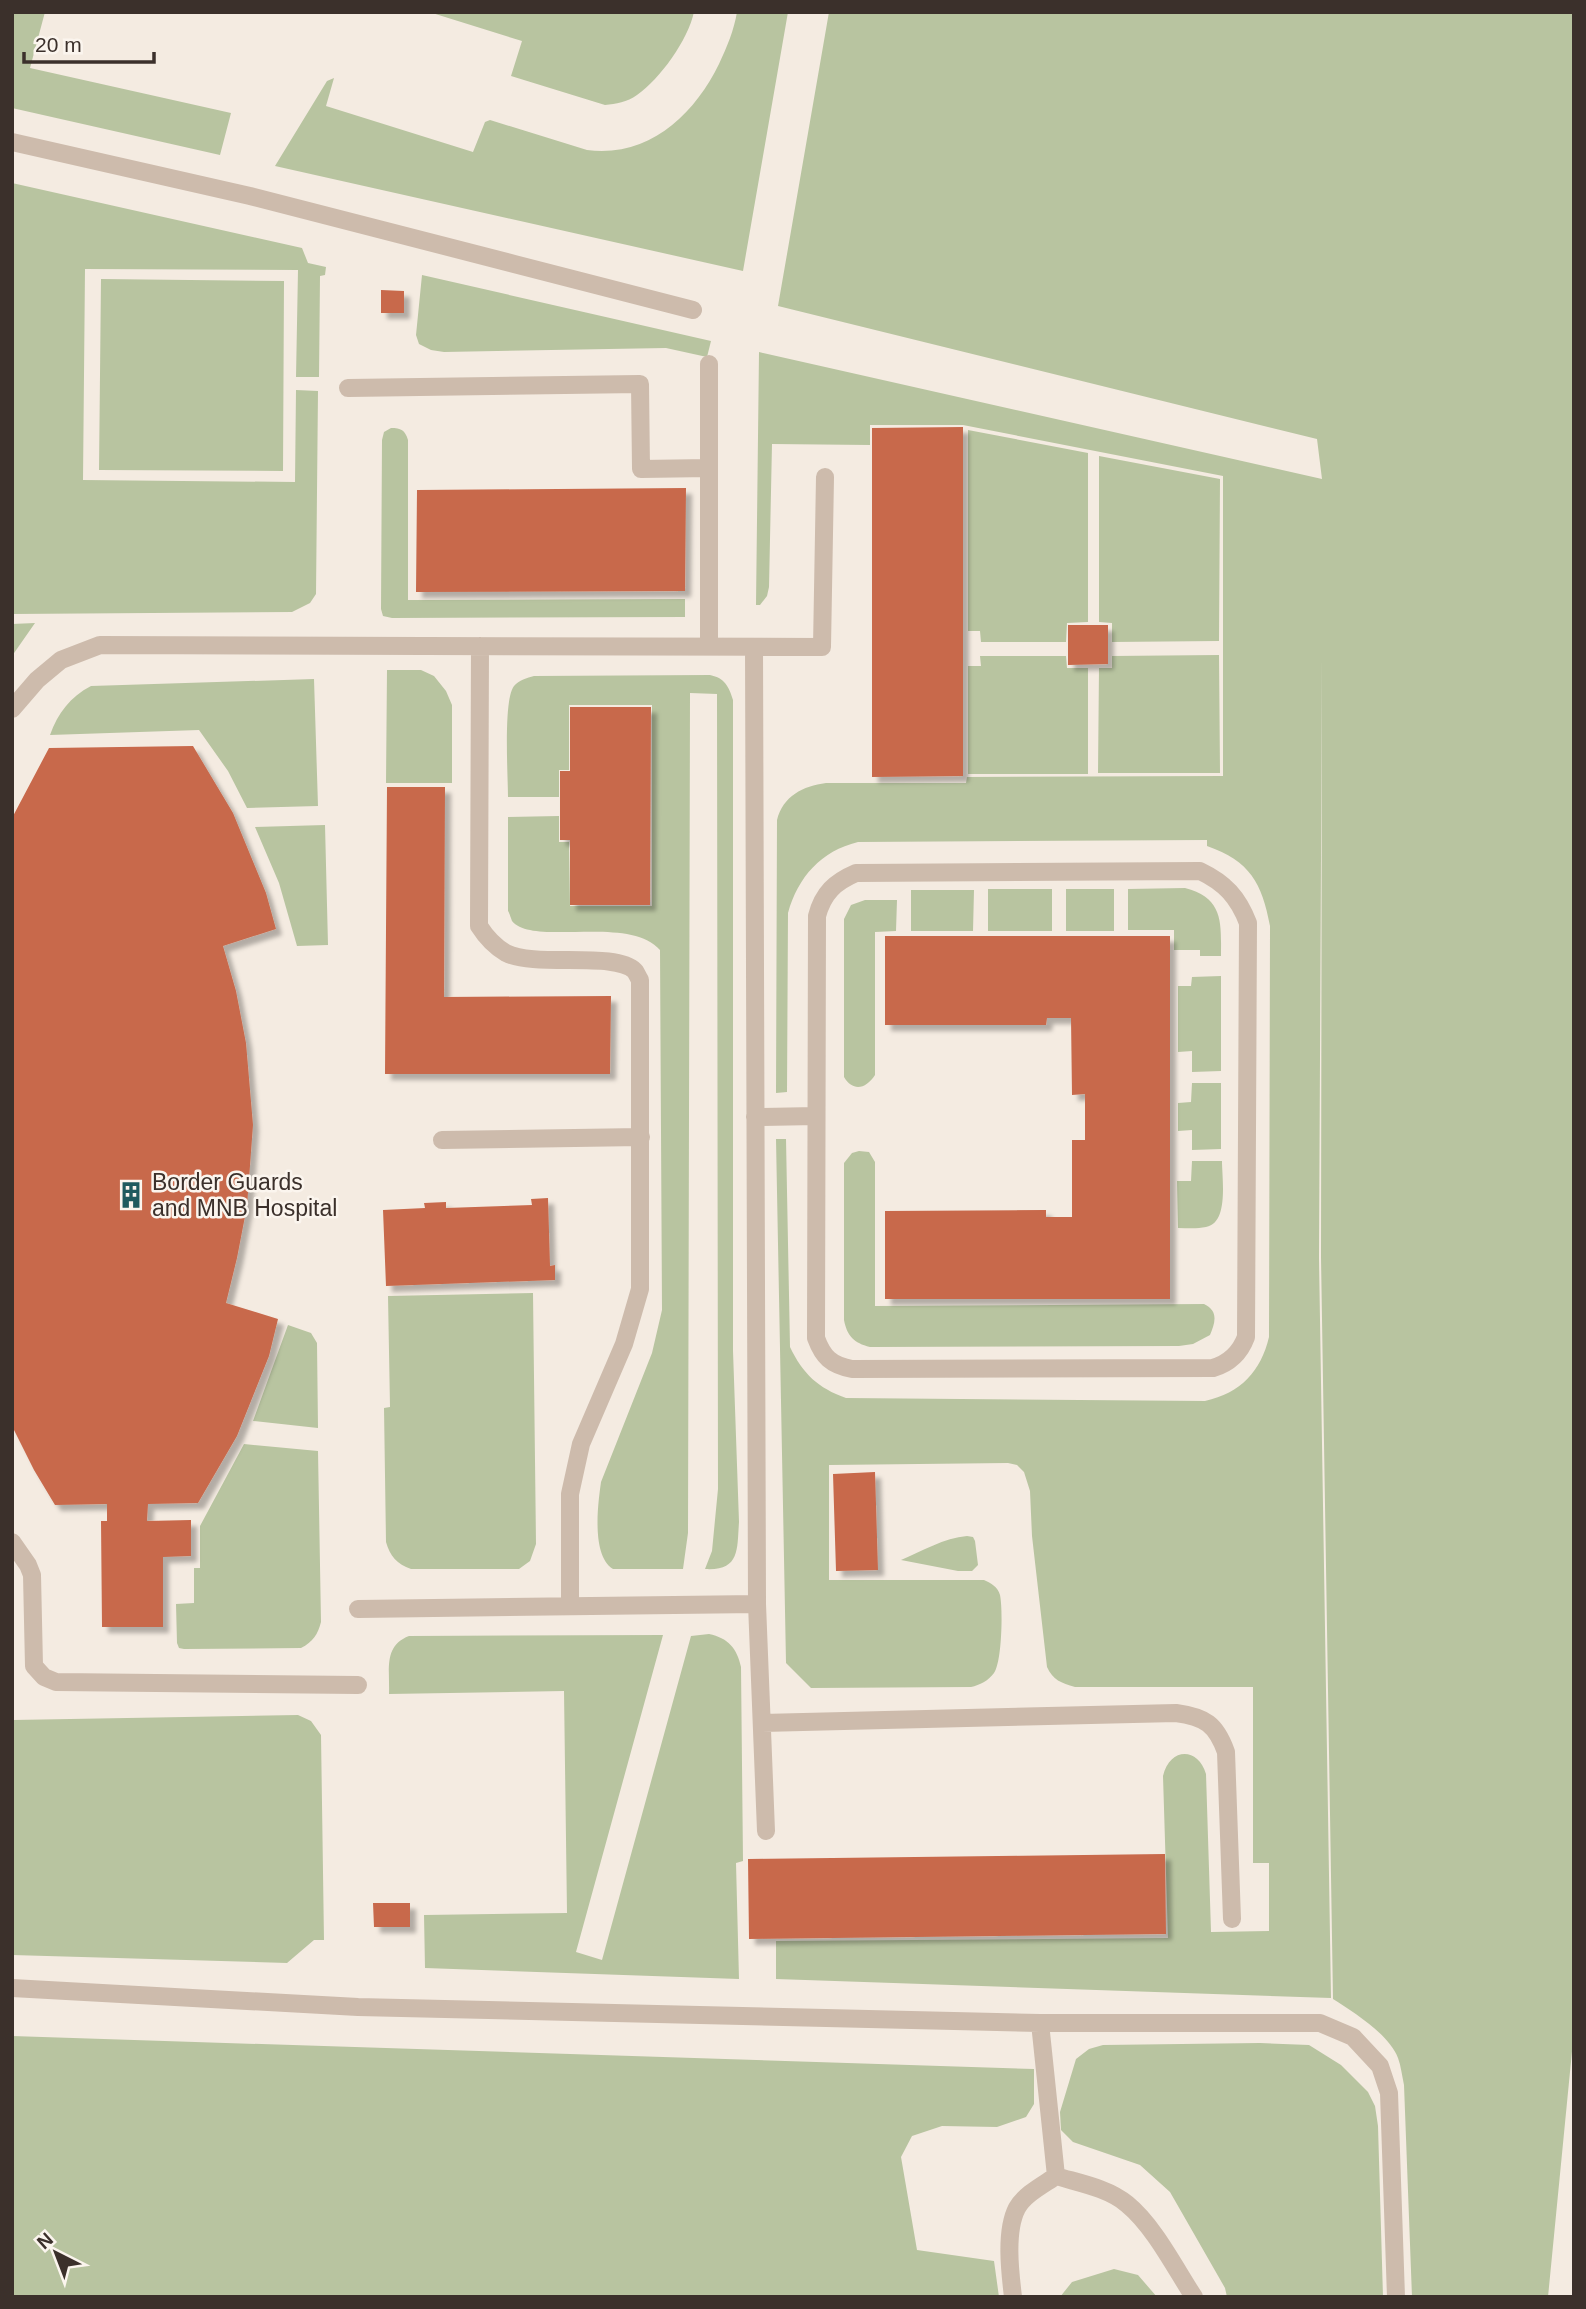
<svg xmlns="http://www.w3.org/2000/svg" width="1586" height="2309" viewBox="0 0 1586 2309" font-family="Helvetica,sans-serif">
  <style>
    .green { fill: #b8c4a0 }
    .building { fill: #c8694b; filter: url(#shadow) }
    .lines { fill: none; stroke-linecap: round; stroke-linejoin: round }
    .minor { stroke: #cdbbac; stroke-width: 18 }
    .labels { text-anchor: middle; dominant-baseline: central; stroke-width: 5; stroke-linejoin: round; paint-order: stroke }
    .poi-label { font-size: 23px; fill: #3b302b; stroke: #fbf5ee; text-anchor: start }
  </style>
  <defs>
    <filter id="shadow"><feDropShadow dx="6" dy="6" stdDeviation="2" flood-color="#0004"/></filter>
  </defs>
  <rect width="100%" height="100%" fill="#f4ebe1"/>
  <!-- green -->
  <path class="green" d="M12 12H45L30 68 231 113 220 155 12 108Z
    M429 12H694C688 40 660 79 637 95 627 102 616 104 605 105L511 76 522 41Z
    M737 12H788L743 271 275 166 327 81 334 78 326 106 473 152 485 122 490 120 587 150C649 158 694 115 719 64 727 47 734 30 737 12Z
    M829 12H1574V2031L1548 2297H1412L1404 2085C1402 2076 1401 2066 1398 2058 1389 2034 1353 2012 1333 1999L1321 1257 1322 657 1319 1258 1331 1998 776 1979V1941L1168 1938 1163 1776C1170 1747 1198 1747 1206 1774L1211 1932 1269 1931V1863H1253V1687H1075C1061 1683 1053 1680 1047 1667L1032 1536 1030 1491 1024 1472 1017 1465 1008 1463 829 1465V1580H984C991 1583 998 1587 1000 1595 1003 1609 1002 1662 994 1673 988 1681 980 1685 971 1687L811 1688 786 1663 776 1139H786L790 1347C803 1374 818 1388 846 1398L1205 1401C1241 1393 1261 1371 1269 1337L1270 926C1262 883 1250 861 1207 846V840L858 842C821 851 798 877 788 913L787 1092 776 1093 777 820C783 796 803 786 826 783H966L967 777 1223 776V476L963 425H870V445L772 444 769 587 767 596 760 605H756L759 352 1322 479 1317 439 778 306Z
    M12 183 302 248 308 263 326 267 325 275 320 276 319 377H296L298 270 85 269 83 480 295 482 296 390 318 391 316 594 310 603 292 612 12 614Z
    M422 275 711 341 707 357 666 348 444 352 431 350 419 344 416 335Z
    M101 279 284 281 283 471 99 470Z
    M391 428C401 428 405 430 408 440V600L685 599V617L392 618 383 616 381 609 382 440 384 432Z
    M968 430 1088 453V622L1067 623 1066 642H981L980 631H968Z
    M1099 456 1220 479 1219 641 1112 642V623L1099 622Z
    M35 623 12 656V624Z
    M1219 655 1220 773H1098L1099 668H1112V656Z
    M980 656H1066L1067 668H1088V774H968V666H981Z
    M387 670H421L434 676 446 691 452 705V783H386Z
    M710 675C725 678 729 687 733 700V1351L739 1522C737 1550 740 1571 705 1569L712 1551 718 1489 717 694 690 693 688 1533 683 1569H613C591 1555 598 1504 601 1482L652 1353 662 1310 660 950C629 914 533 947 512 921 512 921 509 912 508 911V817L559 816V842H569L570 906H652V705H569V770H559V797H508C508 776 503 700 514 686 519 680 527 678 534 676Z
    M314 679 318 806 247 808 228 771 199 730 50 735C58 713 70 697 91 686Z
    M325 825 328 945 297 946 279 883 255 827Z
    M1185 888C1224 898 1221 923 1221 956H1200V950H1174V930H1128V889Z
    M988 889H1052V931H988Z
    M1066 889H1114V931H1066Z
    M911 890H974L973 931H911Z
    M865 900H897L896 931 875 932V1075C866 1089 853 1092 844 1077V919L851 905Z
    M1221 976V1071L1192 1072V1051L1178 1052V986H1191L1192 977Z
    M1192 1083H1221V1149L1192 1150V1130L1178 1131V1103L1191 1102Z
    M859 1151 869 1152 875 1162V1306L1204 1304C1219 1311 1215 1323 1210 1335L1193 1344 1179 1346 870 1347C854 1343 847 1336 844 1320V1163L852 1153Z
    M1192 1161H1222C1222 1179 1229 1223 1206 1227 1197 1229 1187 1228 1178 1228L1177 1181H1191Z
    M533 1293 536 1544 530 1561 519 1569H411C397 1564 390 1556 386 1542L384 1408 390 1407 388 1296Z
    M288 1325 311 1333 317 1343 318 1428 253 1421Z
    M244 1444 318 1451 321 1622C318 1634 313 1642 301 1648L184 1649 179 1648 177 1643 176 1604 194 1603V1568H200V1526Z
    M967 1536 973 1537 975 1541 978 1565 972 1571H958L901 1560C922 1551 944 1538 967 1536Z
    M709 1634C728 1638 737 1648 741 1667L743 1861 736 1863 739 1979 425 1968 424 1915 567 1913 564 1691 389 1694C390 1670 383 1646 409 1636L663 1635 576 1952 602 1960 691 1636Z
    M12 1704 13 1720 298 1715 311 1721 321 1735 324 1940H314L287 1963 12 1955Z
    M12 2036 1034 2069V2104L1026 2117 997 2127 942 2126 912 2136 901 2157 917 2250 994 2261 999 2297H12Z
    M1260 2043 1309 2045 1341 2065 1368 2092 1375 2106 1378 2126 1383 2297H1227L1225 2288 1170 2192 1140 2165 1073 2142 1061 2130 1060 2112 1076 2059 1089 2049 1103 2045Z
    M1114 2269 1138 2275 1157 2297H1060L1072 2282Z"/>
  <!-- building -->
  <path class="building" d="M381 290 404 291V313H381Z
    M963 427V776L872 777V428Z
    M686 488 685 591 416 592 417 490Z
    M1068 625H1108V664L1068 665Z
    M570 707H651L650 905H570V840H560V771H570Z
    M193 746 233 813 266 893 276 929 223 946 236 991 246 1043 253 1125 247 1206 237 1258 226 1303 278 1319 269 1356 237 1436 198 1503 148 1504 147 1521 191 1520V1556L163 1557V1627H102L101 1521H107V1504L55 1505 34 1470 12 1426V818L49 748Z
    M387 787H445L444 997 611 996 610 1074H385Z
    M885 936H1170V1299H885V1211L1046 1210V1217H1072V1140H1085V1094L1072 1095 1071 1018H1047L1046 1025H885Z
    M548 1198 550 1266 555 1265V1280L386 1286 383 1210 425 1208 424 1203 446 1202V1208L532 1205 531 1199Z
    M875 1472 878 1570 836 1571 833 1474Z
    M1165 1854 1166 1934 749 1939 748 1859Z
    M373 1903H410V1927H374Z"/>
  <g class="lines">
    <!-- minor -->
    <path class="minor" d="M12 142 250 196 693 310
      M348 388 640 384 641 469 709 468
      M480 646 479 926C486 937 494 946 506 953 536 968 615 951 635 971 637 974 638 977 640 980V1289L624 1344 581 1444 570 1494V1606
      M709 646V364
      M754 647 757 1604 766 1831
      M12 709 37 680 61 660 100 645 822 647 825 477
      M1200 871C1225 883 1238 897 1248 923L1246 1337C1240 1353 1230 1363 1213 1368L852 1369C831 1365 823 1357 816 1338L817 916C823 893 835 882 856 873Z
      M755 1117 816 1116
      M442 1140 641 1137
      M12 1542 28 1565 32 1575 34 1666 44 1677 56 1682 358 1685
      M358 1609 757 1604
      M762 1723 1176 1713C1205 1717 1216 1724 1226 1752L1232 1919
      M12 1988 358 2007 1040 2023H1320L1353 2037 1380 2066 1389 2093 1396 2297
      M1056 2176C1079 2183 1108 2188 1127 2204 1154 2226 1175 2268 1194 2297
      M1013 2297C1010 2272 1005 2231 1017 2208 1025 2194 1043 2185 1056 2176L1040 2023"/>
  </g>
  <!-- icons -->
  <defs>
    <symbol id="building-bare" viewBox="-9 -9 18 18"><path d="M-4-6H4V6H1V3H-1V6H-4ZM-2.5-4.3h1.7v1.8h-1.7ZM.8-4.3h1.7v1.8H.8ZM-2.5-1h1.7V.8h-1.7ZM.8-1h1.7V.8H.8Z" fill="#1f5a5e" stroke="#fbf5ee" stroke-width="2.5" paint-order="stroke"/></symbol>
  </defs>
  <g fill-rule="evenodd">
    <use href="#building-bare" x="112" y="1176" width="38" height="38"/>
  </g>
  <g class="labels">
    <!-- poi labels -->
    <g class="poi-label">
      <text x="152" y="1182">Border Guards<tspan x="152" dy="26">and MNB Hospital</tspan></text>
    </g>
  </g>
  <!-- border -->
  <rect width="1586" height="2309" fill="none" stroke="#3b302b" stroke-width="28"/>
  <!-- north arrow -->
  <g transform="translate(56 2253) rotate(318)" stroke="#fbf5ee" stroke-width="5" paint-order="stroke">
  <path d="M0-5L12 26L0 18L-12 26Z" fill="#3b302b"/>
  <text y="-10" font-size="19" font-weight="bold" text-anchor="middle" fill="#3b302b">N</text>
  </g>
  <!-- scale -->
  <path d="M24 52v10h130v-10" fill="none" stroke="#3b302b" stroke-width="3.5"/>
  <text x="35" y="52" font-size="21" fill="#3b302b" stroke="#fbf5ee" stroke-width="5" paint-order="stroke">20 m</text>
</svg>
